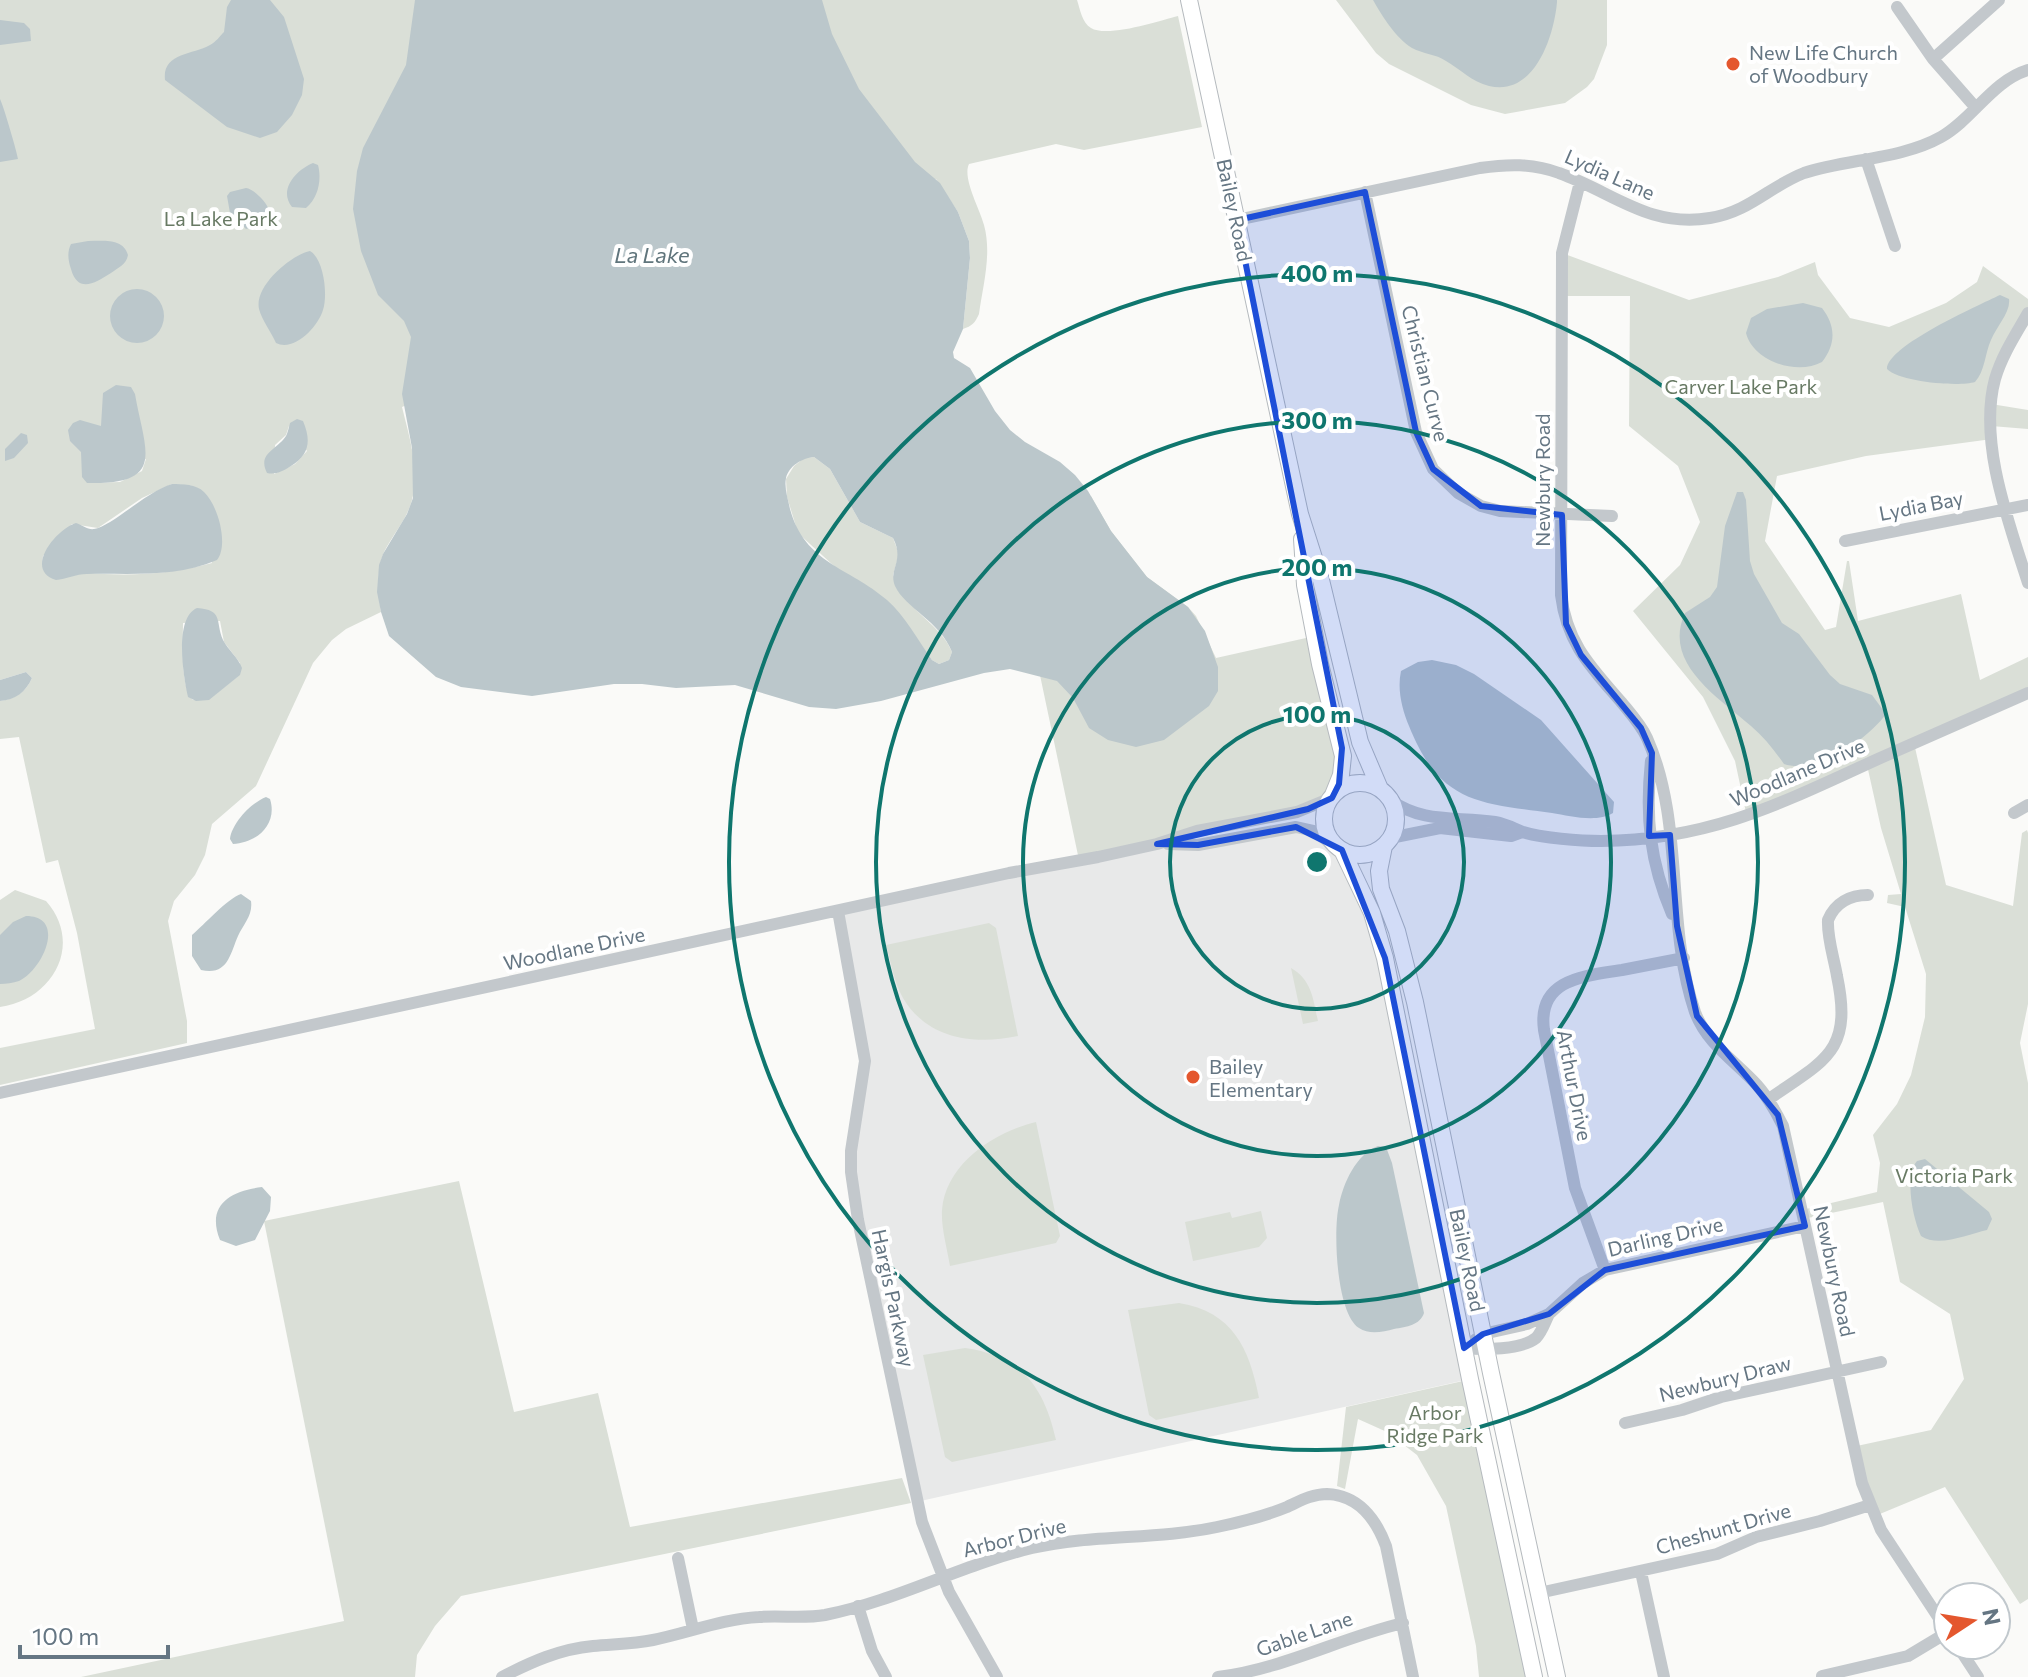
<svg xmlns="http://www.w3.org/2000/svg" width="2028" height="1677" viewBox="0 0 2028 1677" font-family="Commissioner,sans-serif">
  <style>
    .built { fill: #e8e9e9 }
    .green { fill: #dadfd7; fill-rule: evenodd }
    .water { fill: #bbc7cb; fill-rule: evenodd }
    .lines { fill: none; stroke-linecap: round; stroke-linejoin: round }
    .major-casing { stroke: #b5babe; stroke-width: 18 }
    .minor { stroke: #c3c8cc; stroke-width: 12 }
    .major { stroke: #fff; stroke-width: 16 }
    .marked { fill: #1d4ed8; fill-opacity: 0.2; stroke: #1d4ed8; stroke-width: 6; stroke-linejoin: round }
    .ring { fill: none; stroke: #0f766e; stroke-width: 4 }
    .poi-dot { fill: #e4572e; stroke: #fff; stroke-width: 3 }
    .labels { text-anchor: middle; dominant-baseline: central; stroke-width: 8; stroke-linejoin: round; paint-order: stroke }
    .poi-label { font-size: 20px; fill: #657683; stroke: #fff; text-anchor: start }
    .street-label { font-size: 20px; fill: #657683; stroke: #fff }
    .park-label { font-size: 20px; fill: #687a64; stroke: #fff }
    .water-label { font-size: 22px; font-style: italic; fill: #60757c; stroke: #fff }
    .centre { fill: #0f766e; stroke: #fff; stroke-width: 4 }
    .ring-label { font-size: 24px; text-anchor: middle; font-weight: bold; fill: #0f766e; stroke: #fff; stroke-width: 8; stroke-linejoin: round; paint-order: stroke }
  </style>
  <rect width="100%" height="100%" fill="#fafaf8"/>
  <!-- built -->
  <path class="built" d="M1296 827 1342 850 1364 893 1470 1379 916 1502 851 1172 865 1077 838 911 1157 844 1198 845Z"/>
  <!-- green -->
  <path class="green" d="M0 0H1077C1080 9 1082 23 1091 28 1107 38 1159 21 1178 16L1202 127 1084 150 1056 144 969 164C962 178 980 209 984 225 992 254 983 285 979 314 975 323 972 326 963 329L970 258 969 241 958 212 936 179 402 407C409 436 420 470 412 500 407 519 394 533 385 550 376 568 378 593 381 612L346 629 332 640 313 663 256 786 212 824 205 855 195 875 174 901 168 921 187 1021V1043L0 1085V1048L95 1029 77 933 58 860 46 863 19 737 0 739V701C15 699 26 692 32 678L26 672 0 680ZM289 426 307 451 295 464 274 474 275 445 286 435ZM146 459 142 471 120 482 87 483ZM172 484 193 486 212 563C155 578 99 578 42 565L43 556 72 524 98 528 142 498ZM220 621 224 642 240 663 237 677 213 696 193 700C180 687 183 642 183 623Z
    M1336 0H1607V45L1594 79 1587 87 1565 103 1505 114 1471 105 1389 64 1376 53Z
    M1562 253 1689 300 1778 277 1815 262 1818 275 1850 318 1889 327 1946 303 1977 282 1983 266 2028 299V313L2006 351 1991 404 2028 410V429L1991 426 1992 439 1866 456 1777 476 1765 541 1825 630 1836 627 1847 561H1849L1858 621 1961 594 1980 680 2028 657V693L1914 743 1946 885 2013 906 2022 833 2027 830 2028 833V1004L2020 1043 2028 1083V1599L2020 1604 1945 1487 1875 1516 1852 1447 1931 1430 1964 1379 1950 1314 1900 1282 1883 1202 1803 1219 1802 1210 1877 1192 1880 1163 1873 1135 1897 1104 1911 1075 1925 1017 1926 974 1905 907 1887 903 1888 895 1901 894 1881 828 1867 765 1747 817 1735 761 1703 697 1633 611 1680 565 1700 522 1678 466 1629 426 1630 296H1561Z
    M814 457 830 469 860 522 893 538 899 554 893 575C897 582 901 591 906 598 920 618 942 628 952 652L949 660 939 664 932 660 898 613 835 567 798 533 787 497 786 479 794 466 804 458Z
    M1091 496 1111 531 1147 577 1188 607 1196 616 1216 658 1315 636 1342 748 1331 798 1079 860 1006 514Z
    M15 890 46 901C84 944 53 1000 0 1007V900Z
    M989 923 996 928 1018 1036C975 1045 928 1040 903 998 894 983 891 962 886 945Z
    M1291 968C1312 980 1313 999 1318 1021L1303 1024Z
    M1036 1122 1060 1236 1056 1243 950 1266C947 1248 941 1228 942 1210 946 1163 995 1132 1036 1122Z
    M459 1181 514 1412 598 1393 630 1527 902 1478 911 1503 461 1596 435 1626 417 1655 415 1677H81L344 1621 264 1221Z
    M1261 1211 1267 1238 1259 1247 1193 1261 1185 1222 1230 1212 1232 1218Z
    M1179 1303C1233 1312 1249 1348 1259 1398L1156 1420 1149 1415 1128 1310Z
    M965 1348C1021 1356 1044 1386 1056 1440L952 1462 945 1457 923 1355Z
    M1463 1381 1527 1677H1479L1476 1646 1446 1506 1417 1455 1387 1432 1358 1419 1345 1489 1337 1486 1346 1407Z"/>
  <!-- water -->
  <path class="water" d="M231 0H270L284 17 304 79 302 95 292 115 277 132 260 138 227 127 165 80C162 53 192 55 210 45 216 42 220 36 224 32L227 7Z
    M415 0H822L832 34 859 89 915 162 940 183 958 212 969 241 970 258 963 329 953 352 954 358 970 368 995 411 1010 430 1025 442 1060 462 1075 475 1088 491 1111 531 1147 577 1188 607 1205 631 1218 667V691L1209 706 1164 740 1136 747 1108 740 1089 728 1073 698 1057 681 1010 669 984 673 881 701 836 709 809 707 735 685 676 688 642 684H614L532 696 461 687 436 677 389 636 381 612 377 592 379 565 383 554 407 514 413 498 412 448 402 394 411 337 404 321 378 295 361 251 353 209 357 171 363 148 406 65ZM814 457 830 469 860 522 893 538C905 561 888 569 895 586 905 608 940 621 952 652L949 660 939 664 932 660C918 640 905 616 887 600 849 567 805 564 790 509 788 499 784 488 786 478 789 466 802 458 814 457Z
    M1373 0H1557V2C1554 37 1534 97 1489 86 1472 82 1460 69 1446 61 1436 54 1423 54 1412 48 1396 38 1382 16 1373 0Z
    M0 20 24 23 30 29 31 41 0 45Z
    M0 99C4 107 18 156 18 159L0 162Z
    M313 163 318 165C322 180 318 198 306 208L292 207C278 190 296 170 313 163Z
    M246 188C254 189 267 203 269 210L261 225 246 229 230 213 227 196 230 192Z
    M88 241C104 241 123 238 128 255 126 265 119 267 111 273 95 283 78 294 71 269 68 260 67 252 71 244Z
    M310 251C324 259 328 295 323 310 318 327 294 352 276 343 271 332 262 320 259 309 254 286 291 255 310 251Z
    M110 316a27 27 0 1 1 54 0a27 27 0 1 1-54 0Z
    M2000 295 2009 299C2011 312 1996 327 1991 340 1985 353 1985 371 1975 382 1958 387 1900 382 1887 369 1887 346 1977 306 2000 295Z
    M1803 303 1822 308C1836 326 1836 344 1822 362 1797 376 1753 361 1746 333L1751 318 1767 309Z
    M116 385 131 387 135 394C145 452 167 485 87 483L82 477 81 452 70 441 68 430 73 423 80 420 101 426 103 393Z
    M297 419 303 421C311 440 310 454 291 466 283 471 276 475 267 473 257 453 277 450 286 436 287 435 290 424 290 423Z
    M21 433 27 435 28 443 14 458 5 461V449Z
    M172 484C183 484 196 484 204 492 218 505 229 545 217 560 175 578 131 573 87 574 76 574 66 579 56 580 23 570 56 529 76 523 82 525 88 530 94 529 111 527 147 491 172 484Z
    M1737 492H1743L1746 500 1750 561 1754 574 1782 623 1799 634 1830 675 1840 684 1872 695 1886 714C1868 739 1817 775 1784 764 1774 750 1764 737 1751 726 1718 697 1662 663 1685 613L1710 597 1717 587 1725 526Z
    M197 608C224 610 215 621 223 640 228 650 238 657 242 668L240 675 209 700 196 701 188 697C183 675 174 618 197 608Z
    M1432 660 1456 665 1474 674 1541 720 1614 802 1613 813C1597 823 1570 816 1552 813 1477 803 1440 803 1409 726 1402 709 1397 690 1401 671L1418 662Z
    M26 672 32 678C26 692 15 700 0 701V680Z
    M266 797 270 799C278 824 257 843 233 844L230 839C232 823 251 803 266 797Z
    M241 894 251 901C253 915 244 923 238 936 230 954 228 976 201 970L192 956V935C204 925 228 898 241 894Z
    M26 916C67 916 43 970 19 981 13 983 6 984 0 984V935L13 922Z
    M1378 1146 1386 1147 1392 1163 1424 1313C1420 1325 1407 1327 1394 1329 1383 1332 1369 1335 1359 1328 1336 1313 1333 1230 1339 1205 1343 1184 1356 1154 1378 1146Z
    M1925 1159 1989 1212 1992 1219 1987 1230C1968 1234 1939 1248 1921 1236 1913 1219 1904 1177 1917 1161Z
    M262 1187 271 1197 270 1211 255 1240 236 1246 220 1240C206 1205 230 1191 262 1187Z"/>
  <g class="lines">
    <defs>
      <path id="major" d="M1189 0 1300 514 1321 580 1360 742 1380 789
        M1302 539 1305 585 1320 664 1343 756 1341 775 1333 795
        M1324 819a36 36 0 1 1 72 0a36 36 0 1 1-72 0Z
        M1384 846 1379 871 1381 889 1397 931 1415 1002 1491 1373 1557 1677
        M1342 850 1372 913 1385 958 1470 1379 1534 1677"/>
    </defs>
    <!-- major casing -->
    <use href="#major" class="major-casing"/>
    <!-- minor -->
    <path class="minor" d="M1897 7 1933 59 1976 108
      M1933 59 1999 0
      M1866 159 1895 246
      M1580 182 1562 253 1561 595C1567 644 1591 667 1622 703 1631 714 1641 725 1647 738 1685 824 1665 924 1695 1012 1707 1044 1735 1061 1757 1085 1768 1097 1776 1112 1783 1126L1862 1483 1881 1530 1948 1632 1908 1656 1822 1676
      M1365 192 1416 432 1433 469 1458 493 1481 506 1500 511 1612 516
      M1237 220 1480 168C1507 164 1533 163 1559 173 1613 192 1648 228 1710 218 1749 212 1770 186 1804 173 1847 159 1902 159 1941 137 1973 119 1992 81 2028 70
      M2028 313C2016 334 2002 355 1995 379 1978 442 2009 523 2028 583
      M1845 541 2028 505
      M1651 761C1645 817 1650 862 1672 914
      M1390 800C1424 824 1456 816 1495 822 1506 824 1513 828 1523 832 1540 838 1582 841 1601 841 1710 840 1782 803 1878 759 1928 737 1978 715 2028 693
      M2014 813 2028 805
      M1390 838 1440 828 1511 836 1522 832
      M1168 844 1198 845 1296 827 1314 831 1338 848
      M838 911 865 1061 851 1151V1172L858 1220 922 1522 949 1592 997 1677
      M0 1093 1009 873 1098 857 1157 844 1197 831 1297 812 1331 798
      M1769 1099C1825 1060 1853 1052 1837 976 1834 958 1827 938 1828 920 1835 903 1850 895 1868 895
      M1605 1270 1575 1188 1544 1030C1537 979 1584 976 1622 970 1642 966 1663 962 1684 958
      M1464 1348 1483 1334 1527 1324 1549 1314 1583 1283 1605 1270 1805 1226
      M1464 1348C1483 1350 1521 1350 1536 1338 1542 1332 1545 1322 1549 1314
      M1625 1423 1682 1410 1721 1397 1881 1362
      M678 1558 693 1629
      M1641 1572 1664 1677
      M1539 1593 1717 1554 1756 1537 1820 1521 1870 1505
      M858 1606 872 1651 886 1677
      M1957 1645 1978 1677
      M502 1677C531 1662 560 1649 593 1646 613 1644 633 1644 653 1640 688 1633 722 1619 759 1617 781 1615 802 1619 825 1615 896 1601 961 1565 1032 1548 1093 1534 1156 1540 1217 1527 1241 1522 1265 1516 1287 1507 1300 1501 1312 1494 1327 1494 1358 1495 1376 1519 1386 1546L1413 1677
      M1218 1677C1283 1669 1340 1638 1403 1623"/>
    <!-- major -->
    <use href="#major" class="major"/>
  </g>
  <!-- marked area -->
  <path class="marked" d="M1365 192 1416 432 1433 469 1481 506 1562 515 1566 624 1581 655 1641 728 1652 753 1649 836 1670 835 1677 926 1697 1016 1778 1115 1805 1226 1605 1270 1549 1314 1483 1334 1464 1348 1385 958 1342 850 1296 827 1198 845 1157 844 1308 809 1332 798 1339 784 1342 748 1237 220Z"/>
  <!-- distance rings -->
  <g class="ring">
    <circle cx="1317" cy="862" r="147"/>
    <circle cx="1317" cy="862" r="294"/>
    <circle cx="1317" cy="862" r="441"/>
    <circle cx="1317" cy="862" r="588"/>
  </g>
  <!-- markers -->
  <g class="poi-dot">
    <circle cx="1733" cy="64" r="8"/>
    <circle cx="1193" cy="1077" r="8"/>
  </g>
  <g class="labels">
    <!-- poi labels -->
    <g class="poi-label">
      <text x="1749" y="52">New Life Church<tspan x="1749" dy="23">of Woodbury</tspan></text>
      <text x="1209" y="1066">Bailey<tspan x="1209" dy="23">Elementary</tspan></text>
    </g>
    <!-- street labels -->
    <g class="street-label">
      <text transform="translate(1610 174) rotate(24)">Lydia Lane</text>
      <text transform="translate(1235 210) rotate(78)">Bailey Road</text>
      <text transform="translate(1426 373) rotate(76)">Christian Curve</text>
      <text transform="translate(1542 480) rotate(-90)">Newbury Road</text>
      <text transform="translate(1921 505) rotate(-11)">Lydia Bay</text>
      <text transform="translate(1797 772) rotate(-23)">Woodlane Drive</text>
      <text transform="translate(574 948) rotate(-12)">Woodlane Drive</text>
      <text transform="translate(1575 1085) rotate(79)">Arthur Drive</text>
      <text transform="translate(1665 1236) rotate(-13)">Darling Drive</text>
      <text transform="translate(1468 1260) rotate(78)">Bailey Road</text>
      <text transform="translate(1835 1271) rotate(78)">Newbury Road</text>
      <text transform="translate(894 1298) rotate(78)">Hargis Parkway</text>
      <text transform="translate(1725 1378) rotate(-14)">Newbury Draw</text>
      <text transform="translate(1723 1528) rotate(-16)">Cheshunt Drive</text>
      <text transform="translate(1014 1537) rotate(-14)">Arbor Drive</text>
      <text transform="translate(1304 1633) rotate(-19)">Gable Lane</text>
    </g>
    <!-- park labels -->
    <g class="park-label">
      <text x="221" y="218">La Lake Park</text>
      <text x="1741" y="386">Carver Lake Park</text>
      <text x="1954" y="1175">Victoria Park</text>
      <text x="1435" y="1412">Arbor<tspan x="1435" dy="23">Ridge Park</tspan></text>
    </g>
    <!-- water labels -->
    <g class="water-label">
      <text x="652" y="254">La Lake</text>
    </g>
  </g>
  <circle cx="1317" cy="862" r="12" class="centre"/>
  <g class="ring-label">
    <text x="1317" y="282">400 m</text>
    <text x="1317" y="429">300 m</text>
    <text x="1317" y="576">200 m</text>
    <text x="1317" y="723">100 m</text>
  </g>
  <!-- north arrow -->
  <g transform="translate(1972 1621) rotate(78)"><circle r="38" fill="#ffffff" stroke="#c1c8cd" stroke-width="2"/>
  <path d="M0-6L14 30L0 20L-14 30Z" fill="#e4572e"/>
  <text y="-12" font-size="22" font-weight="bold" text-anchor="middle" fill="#657683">N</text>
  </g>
  <!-- scale -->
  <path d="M20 1645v12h148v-12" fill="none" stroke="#657683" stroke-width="4"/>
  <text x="32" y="1645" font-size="24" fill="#657683" stroke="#ffffff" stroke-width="6" paint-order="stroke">100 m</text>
</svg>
